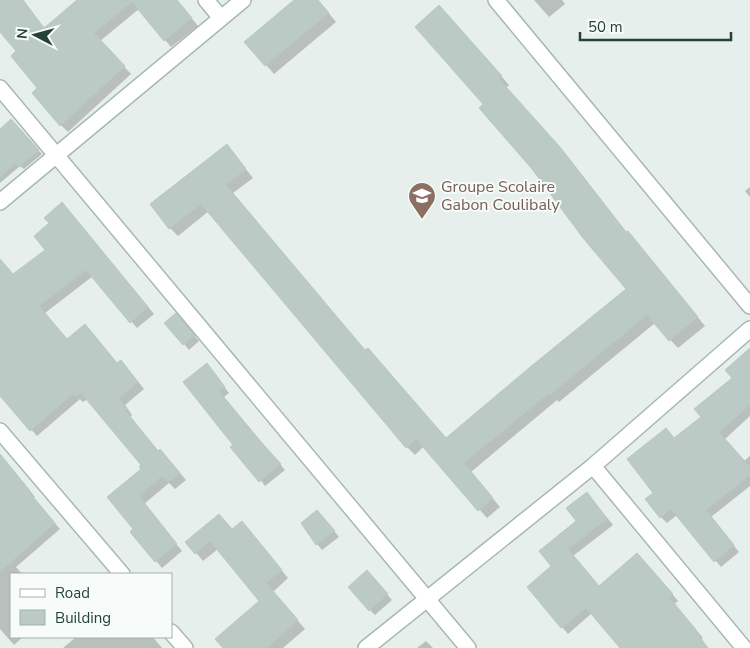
<svg xmlns="http://www.w3.org/2000/svg" width="750" height="648" viewBox="0 0 750 648" font-family="'Nunito Sans',sans-serif">
  <style>
    .shadow { fill: #0003 }
    .building { fill: #bbcac4; stroke: #b8c9c2 }
    .lines { fill: none; stroke-linecap: round; stroke-linejoin: round }
    .minor-casing { stroke: #a8b8b2; stroke-width: 18 }
    .minor { stroke: #fff; stroke-width: 15 }
    .labels { text-anchor: middle; dominant-baseline: central; stroke-width: 4; stroke-linejoin: round; paint-order: stroke }
    .education-label { font-size: 16px; fill: #785e54; stroke: #f7fbf9; text-anchor: start }
  </style>
  <rect width="100%" height="100%" fill="#e6efeb"/>
  <!-- shadow -->
  <path class="shadow" d="M0 0H23L45 29 84 0H177L198 26 171 47 139 9 100 41 131 74 68 132 61 125 18 52 0 30Z
    M296 0H318L336 22 274 74 246 42Z
    M534 0H562L565 4 549 17Z
    M447 15 509 85 506 88 568 157 627 233 635 240 705 326 678 348 655 323 559 402 557 400 471 472 500 507 487 518 424 446 415 455 407 447 209 211 178 236 170 228 227 146 253 178 233 193 366 352 368 349 376 357 447 440 628 289 485 105Z
    M21 133 42 154 24 169 20 166 0 183V150Z
    M750 187V197L745 191Z
    M69 211 154 314 137 328 93 276 45 313 68 340 127 368 144 389 125 405 132 415 130 417 159 452 166 457 186 480 175 489 169 483 144 504 182 551 162 568 132 532 135 529 143 465 88 399 83 402 80 399 37 436 0 394V260L14 276 47 250Z
    M181 320 199 341 189 350 184 344Z
    M750 356V416L725 439 744 461 750 456V486L711 517 739 552 721 567 677 515 667 523 661 517 655 493 666 429 675 439 703 417Z
    M207 365 229 393 224 397 285 470 265 486 235 445Z
    M0 454 35 497 33 498 60 529 16 567 22 574H11V637H23L14 645 0 629Z
    M593 500 613 525 573 556 600 588 644 561 678 601 674 604 703 638 701 639 708 648H622L592 613 568 634 562 627 553 566 578 521Z
    M323 517 339 537 322 550 317 544Z
    M232 530H249L288 578 273 592 305 629 283 648H225L260 601 218 549 203 561 187 542Z
    M372 577 392 600 375 615 370 610Z
    M76 637H153L162 648H63Z
    M426 641 433 648H417Z"/>
  <!-- building -->
  <path class="building" d="M0 0H23L44 28 77 0H177L192 18 164 41 132 2 94 33 125 66 60 126 32 93 37 88 11 56 16 51 0 32Z
    M294 0H318L329 13 265 66 244 42Z
    M439 5 502 76 499 79 560 147 626 232 628 231 698 317 669 341 647 315 550 395 549 393 464 463 493 498 478 511 416 439 406 448 201 204 169 229 150 204 227 144 246 169 226 185 365 350 368 348 446 438 529 368 626 289 583 238 532 169 479 108 483 104 415 27Z
    M11 119 39 150 19 167 16 163 0 177V129Z
    M62 202 148 307 130 323 86 270 39 306 67 339 85 324 117 363 121 360 138 382 119 398 127 408 125 410 158 451 160 449 180 473 168 483 162 476 139 496 177 544 155 562 130 532 133 529 107 497 141 469 139 467 141 465 81 393 76 397 73 394 30 431 0 396V259L13 274 45 250 34 236 49 223 44 218Z
    M176 313 195 335 183 345 164 323Z
    M750 348V405L719 432 750 467V475L706 510 734 545 714 562 671 509 660 518 645 499 653 493 627 459 666 428 674 438 701 417 694 409 732 378 725 370Z
    M207 363 225 387 219 391 250 430 281 464 259 482 230 447 233 445 183 382Z
    M0 454 30 491 29 492 55 523 0 572Z
    M587 492 607 519 568 549 599 586 637 553 673 594 669 597 697 631 696 632 708 648H620L586 608 561 628 527 587 551 566 539 551 576 521 566 508Z
    M317 510 335 531 316 545 301 523Z
    M219 514 232 529 242 521 282 570 266 583 298 620 267 648H223L215 639 259 601 210 541 195 554 185 542Z
    M367 570 388 594 369 611 348 587Z"/>
  <g class="lines">
    <defs>
      <path id="minor" d="M206 0 221 18
        M496 0 750 306
        M0 88 468 648
        M0 202 243 0
        M0 431 122 574
        M593 466 744 648
        M171 632 185 648
        M366 648 593 466 750 329"/>
    </defs>
    <!-- minor casing -->
    <use href="#minor" class="minor-casing"/>
    <!-- minor -->
    <use href="#minor" class="minor"/>
  </g>
  <!-- icons -->
  <defs>
    <symbol id="school-pin" viewBox="-11 -11 22 30"><path d="M0 17L-7.5 6A9.5 9.5 0 1 1 7.5 6Z" fill="#8d6e63" stroke="#f7fbf9"/><path d="M0-5L7-2L0 1L-7-2ZM-4 1L0 2.5L4 1V4Q0 6-4 4Z" fill="#fff"/></symbol>
  </defs>
  <g fill-rule="evenodd">
    <use href="#school-pin" x="406" y="180" width="32" height="43"/>
  </g>
  <g class="labels">
    <!-- education labels -->
    <g class="education-label">
      <text x="441" y="187">Groupe Scolaire<tspan x="441" dy="18">Gabon Coulibaly</tspan></text>
    </g>
  </g>
  <!-- legend -->
  <rect x="10" y="573" width="162" height="65" fill="#f7fbf9" stroke="#a3b1ad"/>
  <rect x="20" y="589" width="25" height="8" fill="#ffffff" stroke="#a3b1ad"/>
  <text x="55" y="598" font-size="15" fill="#24423a">Road</text>
  <rect x="20" y="610" width="25" height="15" fill="#bbcac4" stroke="#a3b1ad"/>
  <text x="55" y="623" font-size="15" fill="#24423a">Building</text>
  <!-- north arrow -->
  <g transform="translate(35 35) rotate(276)" stroke="#f7fbf9" stroke-width="4" paint-order="stroke">
  <path d="M0-4L9 19L0 12L-9 19Z" fill="#24423a"/>
  <text y="-8" font-size="14" font-weight="bold" text-anchor="middle" fill="#24423a">N</text>
  </g>
  <!-- scale -->
  <path d="M580 32v8h151v-8" fill="none" stroke="#24423a" stroke-width="2.5"/>
  <text x="588" y="32" font-size="15" fill="#24423a" stroke="#f7fbf9" stroke-width="4" paint-order="stroke">50 m</text>
</svg>
